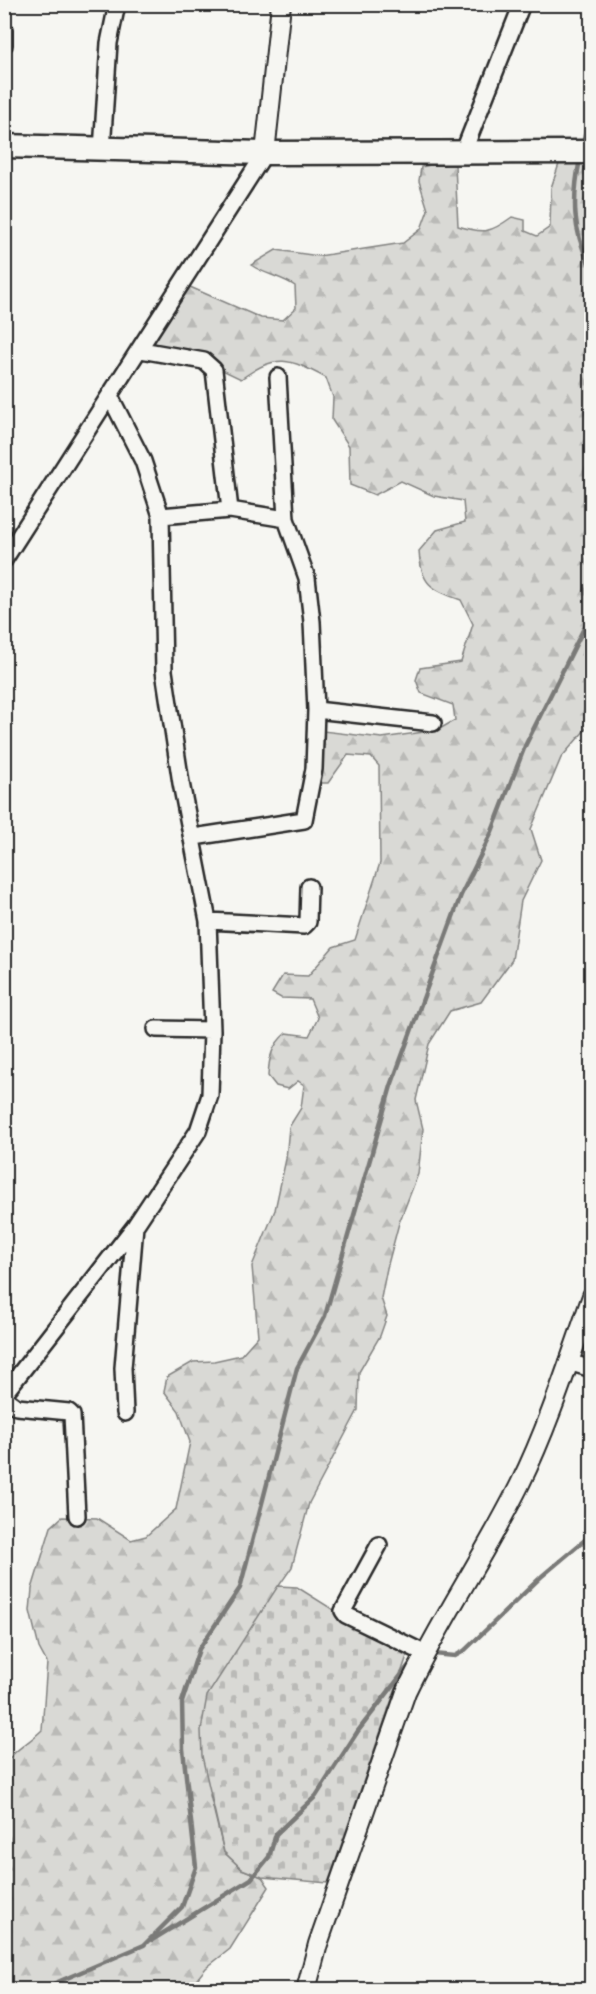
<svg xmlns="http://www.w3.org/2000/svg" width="596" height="1994" viewBox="0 0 596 1994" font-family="Pangolin,sans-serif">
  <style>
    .forest { fill: url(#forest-firs); stroke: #828280; stroke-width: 1.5 }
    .cemetery { fill: url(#cemetery-stones); stroke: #828280; stroke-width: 1.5 }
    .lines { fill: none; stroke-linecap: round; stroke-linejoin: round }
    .stream { stroke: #7a7a78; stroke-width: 4.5 }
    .minor-casing { stroke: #2b2b2b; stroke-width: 20 }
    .tertiary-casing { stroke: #2b2b2b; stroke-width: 22 }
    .primary-casing { stroke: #2b2b2b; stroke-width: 27 }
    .minor { stroke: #f6f6f2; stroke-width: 15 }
    .tertiary { stroke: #f6f6f2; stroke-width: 18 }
    .primary { stroke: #f6f6f2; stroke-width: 22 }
  </style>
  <defs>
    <pattern id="forest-firs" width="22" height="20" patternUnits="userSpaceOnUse" patternTransform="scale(1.5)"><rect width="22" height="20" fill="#d9d9d5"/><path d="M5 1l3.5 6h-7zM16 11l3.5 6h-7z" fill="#babab7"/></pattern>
    <pattern id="cemetery-stones" width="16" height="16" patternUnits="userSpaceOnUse" patternTransform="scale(1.5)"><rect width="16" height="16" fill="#d9d9d5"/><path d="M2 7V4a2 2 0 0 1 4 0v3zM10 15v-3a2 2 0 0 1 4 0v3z" fill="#babab7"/></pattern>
  </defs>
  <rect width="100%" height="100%" fill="#f6f6f2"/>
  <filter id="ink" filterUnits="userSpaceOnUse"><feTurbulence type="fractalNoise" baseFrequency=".0167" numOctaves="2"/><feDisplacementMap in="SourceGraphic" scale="12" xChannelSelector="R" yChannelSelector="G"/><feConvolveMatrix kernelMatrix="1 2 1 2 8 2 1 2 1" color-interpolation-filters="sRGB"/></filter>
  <g filter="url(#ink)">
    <!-- forest -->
    <path class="forest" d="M563 152H591V723L561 758 531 829 541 860 521 901 512 960 481 1002 450 1011 429 1044 416 1100 423 1129 418 1174 399 1223 387 1268 381 1298 387 1316 380 1336 359 1372 358 1410 309 1503 292 1567 276 1590 210 1795 224 1852 242 1869 262 1877 269 1887 230 1949 206 1968 189 1989H5L4 1766C13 1750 29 1743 42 1730L47 1663 39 1648 30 1611 32 1589 51 1527 62 1517 97 1518 131 1540 146 1536 176 1509 190 1442 179 1411 164 1391 167 1377 193 1362 214 1361 241 1355 258 1336 252 1266 275 1210 286 1159 289 1127 301 1108 304 1085 298 1081 288 1089 276 1086 268 1076C269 1057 272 1045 286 1033L309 1036 318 1018 310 999 281 998 272 993 283 975 308 976 333 947 355 940 380 863 379 766 371 757 348 755 328 783H320L323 731 382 738 438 730 455 720 453 705 421 693 416 680 420 668 461 662 473 624 461 600C430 589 421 584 419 551L437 530 465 522 463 501 434 496 401 481 375 495 350 485 349 446 332 420 333 397 326 378C288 358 278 353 241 379L210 364 144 345 190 287 261 318 283 320 296 308 295 286C281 276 265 275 251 265L276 250 319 256 403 243 421 229 428 210 419 181 421 167 435 164 455 165 458 226C484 234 490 233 512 217L525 220V231L537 236 550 227 551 188Z"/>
    <!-- cemetery -->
    <path class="cemetery" d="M278 1586 297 1587 407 1656 328 1883 262 1877 242 1869 224 1852 202 1756 201 1730 207 1696Z"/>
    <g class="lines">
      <!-- stream -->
      <path class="stream" d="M583 144 592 100
        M580 159C572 199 572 232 592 269
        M434 1654 455 1656 464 1651 542 1576 592 1534
        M152 1940 251 1879 269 1857 276 1834 316 1796 358 1731 413 1660
        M39 1990 144 1945 182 1907 196 1867 183 1749 182 1702 199 1649 240 1588 297 1368 325 1316 391 1086 461 895 491 834 525 746 592 612"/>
      <defs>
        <path id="minor" d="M4 29V45
          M102 150 109 43 117 4
          M463 153 522 4
          M141 350 204 361 214 370 230 510
          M278 377 286 519
          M161 516 230 510 286 519 307 578 312 622 316 710 314 769 304 820 194 837
          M4 560 265 153
          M316 710 433 723
          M208 921 304 926 308 922 309 887
          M156 1029 212 1030
          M568 1362 592 1369
          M4 1394 135 1226 198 1131 210 1095 212 1030 208 921 181 783 164 671 161 516 143 461 111 398
          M4 1398 17 1407 69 1412 72 1415 77 1516
          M125 1413 123 1368 135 1226
          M379 1545 343 1611 346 1615 424 1653"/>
        <path id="tertiary" d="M265 153 281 4
          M306 1990 318 1944 406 1692C440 1620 485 1555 520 1484 549 1425 570 1358 592 1296"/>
        <path id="primary" d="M4 146 265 153 592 152"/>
      </defs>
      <!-- minor casing -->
      <use href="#minor" class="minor-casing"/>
      <!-- tertiary casing -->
      <use href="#tertiary" class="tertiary-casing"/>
      <!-- primary casing -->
      <use href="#primary" class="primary-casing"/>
      <!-- minor -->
      <use href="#minor" class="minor"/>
      <!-- tertiary -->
      <use href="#tertiary" class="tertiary"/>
      <!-- primary -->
      <use href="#primary" class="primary"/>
    </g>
  </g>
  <!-- margin -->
  <rect width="596" height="1994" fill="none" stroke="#f6f6f2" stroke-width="24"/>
  <rect x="12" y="12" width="572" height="1970" fill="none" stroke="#2b2b2b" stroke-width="2" filter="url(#ink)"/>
</svg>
